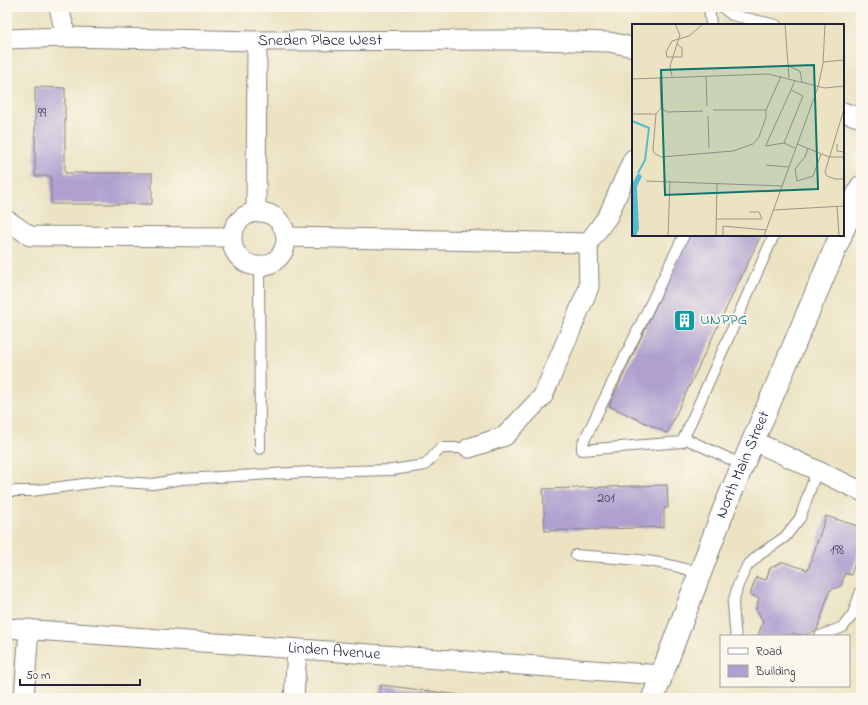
<svg xmlns="http://www.w3.org/2000/svg" width="868" height="705" viewBox="0 0 868 705" font-family="'Indie Flower',sans-serif">
  <style>
    .building { fill: #afa0cf }
    .lines { fill: none; stroke-linecap: round; stroke-linejoin: round }
    .lane-casing { stroke: #86827e; stroke-width: 12 }
    .street-casing { stroke: #86827e; stroke-width: 21 }
    .secondary-casing { stroke: #86827e; stroke-width: 24 }
    .lane { stroke: #fff; stroke-width: 10 }
    .street { stroke: #fff; stroke-width: 19 }
    .secondary { stroke: #fff; stroke-width: 22 }
    .labels { text-anchor: middle; dominant-baseline: central; stroke-width: 4; stroke-linejoin: round; paint-order: stroke }
    .number-label { font-size: 14px; fill: #454260 }
    .street-label { font-size: 16px; fill: #22223b; stroke: #fbf7ec }
    .culture-label { font-size: 16px; fill: #0d838f; stroke: #fbf7ec; text-anchor: start }
    .inset-river { fill: none; stroke: #53bcd0; stroke-width: 2 }
    .inset-road { fill: none; stroke: #9b968c; stroke-width: 1 }
    .view { fill: #0f766e; fill-opacity: 0.15; stroke: #0f766e; stroke-width: 2 }
    .inset-edge { fill: none; stroke: #22223b; stroke-width: 2 }
  </style>
  <rect width="100%" height="100%" fill="#fbf7ec"/>
  <filter id="ink" filterUnits="userSpaceOnUse"><feTurbulence type="fractalNoise" baseFrequency=".025" numOctaves="2"/><feDisplacementMap in="SourceGraphic" scale="8" xChannelSelector="R" yChannelSelector="G"/><feConvolveMatrix kernelMatrix="1 2 1 2 8 2 1 2 1" color-interpolation-filters="sRGB"/></filter>
  <filter id="wash" filterUnits="userSpaceOnUse"><feTurbulence type="fractalNoise" baseFrequency=".012" numOctaves="4" result="noise"/><feDisplacementMap in="SourceGraphic" scale="16" xChannelSelector="R" yChannelSelector="G"/><feGaussianBlur stdDeviation="0.9" result="paint"/><feColorMatrix in="noise" values="0 0 0 0 0 0 0 0 0 0 0 0 0 0 0 0 0 1.4 0 .05"/><feComposite in="paint" operator="in"/></filter>
  <g filter="url(#wash)">
    <rect width="100%" height="100%" fill="#ebe3c2"/>
    <g id="blocks">
      <!-- building -->
      <path class="building" d="M35 87 65 88V173H152V204H51V176H35Z
        M689 235H761L667 433 609 406Z
        M667 485 668 508H664V527L545 531 543 489Z
        M826 516 861 527V545L851 575 845 573 841 586 830 590 817 630 803 636 792 633 790 636H758L763 621 756 609 759 598 750 595 756 577 766 580 770 568 783 562 808 570Z
        M381 685 477 697V698H379Z"/>
    </g>
  </g>
  <g filter="url(#ink)">
    <use href="#blocks" fill-opacity="0" stroke="#86827e" stroke-width="1"/>
    <g class="lines">
      <defs>
        <path id="lane" d="M709 7 711 25
          M722 7 732 15 776 25
          M684 235 582 445V450L682 442 774 235
          M259 266 260 449
          M684 438 743 465
          M7 491H31L106 481 153 484 182 479 311 472 392 470 425 465 441 448H469
          M576 555C617 559 661 558 699 574
          M736 636 735 630 733 603 738 585 747 566 759 555 785 537 800 518 817 470
          M820 636 843 627 853 614 861 591"/>
        <g id="street">
          <path d="M59 7 66 37"/>
          <path id="s1" d="M7 39 66 37 257 41 536 40 609 42 633 47"/>
          <path d="M843 112 861 118"/>
          <circle cx="259" cy="239" r="27"/>
          <path d="M256 212 257 41"/>
          <path d="M7 220 30 236 231 237"/>
          <path d="M286 237 588 243 608 216 633 159"/>
          <path d="M754 441 861 491"/>
          <path d="M469 448 505 436 543 396 589 287 588 243"/>
          <path id="s2" d="M7 628 661 675"/>
          <path d="M24 698 29 629"/>
          <path d="M294 698 297 649"/>
        </g>
        <g id="secondary">
          <path d="M843 230 861 187"/>
          <path id="s3" d="M653 698 724 509 841 235"/>
        </g>
      </defs>
      <!-- lane casing -->
      <use href="#lane" class="lane-casing"/>
      <!-- street casing -->
      <use href="#street" class="street-casing"/>
      <!-- secondary casing -->
      <use href="#secondary" class="secondary-casing"/>
      <!-- lane -->
      <use href="#lane" class="lane"/>
      <!-- street -->
      <use href="#street" class="street"/>
      <!-- secondary -->
      <use href="#secondary" class="secondary"/>
    </g>
  </g>
  <!-- icons -->
  <defs>
    <symbol id="building-square" viewBox="-11 -11 22 22"><rect x="-9" y="-9" width="18" height="18" rx="4" fill="#0f9aa8" stroke="#fbf7ec"/><path d="M-4-6H4V6H1V3H-1V6H-4ZM-2.5-4.3h1.7v1.8h-1.7ZM.8-4.3h1.7v1.8H.8ZM-2.5-1h1.7V.8h-1.7ZM.8-1h1.7V.8H.8Z" fill="#fff"/></symbol>
  </defs>
  <g fill-rule="evenodd">
    <use href="#building-square" x="672" y="308" width="25" height="25"/>
  </g>
  <g class="labels">
    <!-- number labels -->
    <g class="number-label">
      <text x="42" y="113">99</text>
      <text x="606" y="498">201</text>
      <text x="837" y="550">198</text>
    </g>
    <!-- street labels -->
    <g class="street-label">
      <text stroke="none"><textPath href="#s1" startOffset="313">Sneden Place West</textPath></text>
      <text stroke="none"><textPath href="#s3" startOffset="250">North Main Street</textPath></text>
      <text stroke="none"><textPath href="#s2" startOffset="328">Linden Avenue</textPath></text>
    </g>
    <!-- culture labels -->
    <g class="culture-label">
      <text x="700" y="320">UNPPG</text>
    </g>
  </g>
  <!-- overview -->
  <g transform="translate(632 24)">
    <rect width="212" height="212" fill="#ebe3c2"/>
    <path d="M6 149 10 152 5 163 7 205 4 212H0V160Z" fill="#53bcd0"/>
    <path class="inset-river" d="M0 97 17 104 13 136 6 149"/>
    <path class="inset-road" d="M153 0 157 54M45 20 50 24V33H35L34 28 40 17 57 12 71 0M191 38 212 36M154 41 168 47 170 59M40 52 38 42 48 11 43 0M74 52 75 82M28 53 29 84 35 88 71 87M0 55 136 50 193 64 212 62M159 66 171 72 152 119 134 122V121L159 66 163 56M212 85 193 148 195 152 203 155H212M81 86H134L149 52M0 90H24L29 84M24 90 21 125 22 129 29 133 101 127 121 120 127 113 134 93V86M76 92 77 124M152 119 163 124M165 120 197 133H212M205 120V127L212 128M176 124 173 133 163 145 165 157 181 152 189 130M134 141 156 143M14 157 150 162M205 182 207 212M141 186 212 182M84 195H130L127 188H117M36 212 38 157M84 212 85 159M91 212V202L134 206M132 212 186 63 191 40 193 0"/>
    <path class="view" d="M182 41 186 165 33 171 29 46Z"/>
    <rect width="212" height="212" class="inset-edge"/>
  </g>
  <!-- margin -->
  <rect width="868" height="705" fill="none" stroke="#fbf7ec" stroke-width="24"/>
  <!-- legend -->
  <rect x="720" y="635" width="130" height="52" fill="#fbf7ec" stroke="#a4a2a5"/>
  <rect x="728" y="648" width="20" height="6" fill="#ffffff" stroke="#a4a2a5"/>
  <text x="756" y="655" font-size="12" fill="#22223b">Road</text>
  <rect x="728" y="665" width="20" height="12" fill="#afa0cf" stroke="#a4a2a5"/>
  <text x="756" y="675" font-size="12" fill="#22223b">Building</text>
  <!-- scale -->
  <path d="M20 679v6h120v-6" fill="none" stroke="#22223b" stroke-width="2"/>
  <text x="26" y="679" font-size="12" fill="#22223b" stroke="#fbf7ec" stroke-width="3" paint-order="stroke">50 m</text>
</svg>
